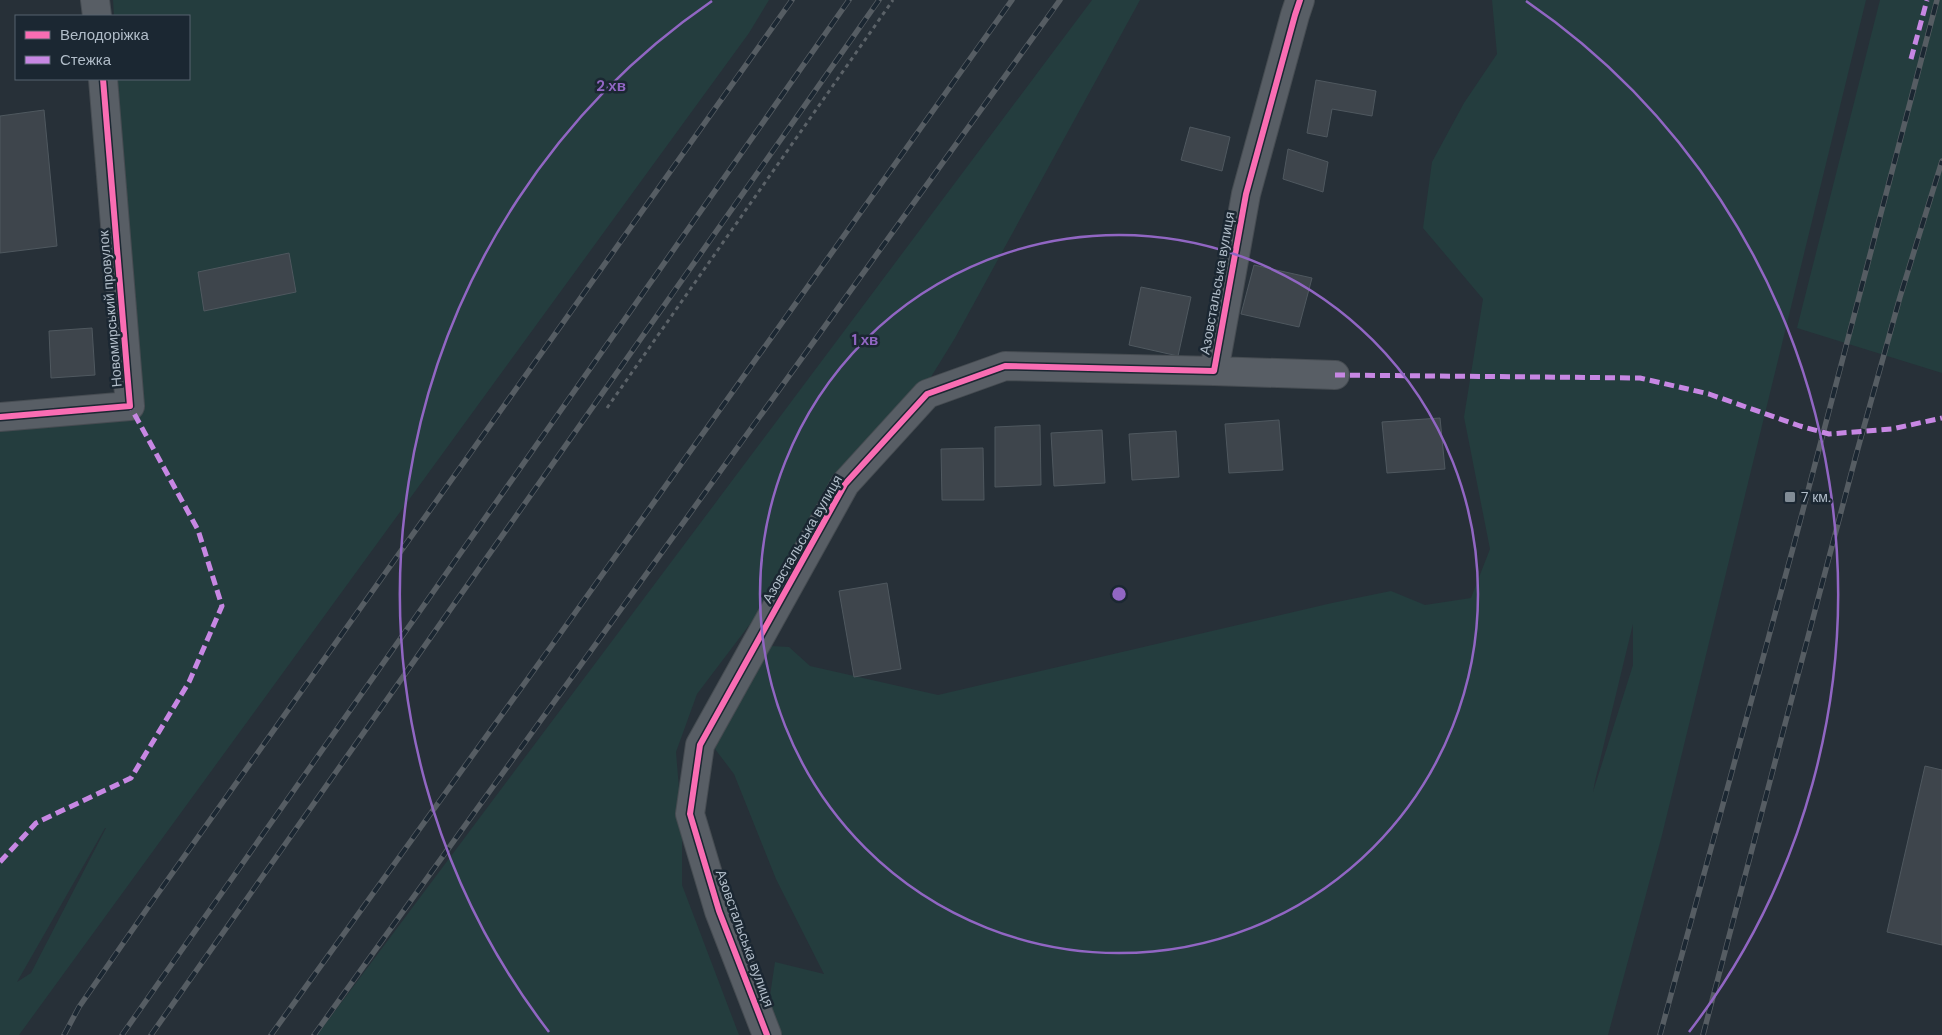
<svg xmlns="http://www.w3.org/2000/svg" width="1942" height="1035" viewBox="0 0 1942 1035" font-family="'DM Sans',sans-serif">
  <style>
    .green { fill: #243d3e; fill-rule: evenodd }
    .building { fill: #3e454c; stroke: #4f585f }
    .lines { fill: none; stroke-linecap: round; stroke-linejoin: round }
    .minor-casing { stroke: #464c52; stroke-width: 30 }
    .path { stroke: #5b6268; stroke-width: 3; stroke-dasharray: 4 4; stroke-linecap: butt }
    .minor { stroke: #585e65; stroke-width: 28 }
    .rail-casing { stroke: #565d63; stroke-width: 5.5 }
    .rail { stroke: #1b2732; stroke-width: 4; stroke-dasharray: 11; stroke-linecap: butt }
    .quiet { stroke: #c787e3; stroke-width: 5; stroke-dasharray: 10 5; stroke-linecap: butt }
    .cycleway-casing { stroke: #1b2732; stroke-width: 9 }
    .cycleway { stroke: #f96db3; stroke-width: 6 }
    .ring { fill: none; stroke: #9166c3; stroke-width: 2.5 }
    .poi-dot { fill: #818c96; stroke: #1b2732; stroke-width: 2 }
    .labels { text-anchor: middle; dominant-baseline: central; stroke-width: 5; stroke-linejoin: round; paint-order: stroke }
    .street-label { font-size: 14px; fill: #b1bdc9; stroke: #1b2732 }
    .poi-label { font-size: 14px; fill: #b1bdc9; stroke: #1b2732; text-anchor: start }
    .centre { fill: #9166c3; stroke: #1b2732; stroke-width: 2.5 }
    .ring-label { font-size: 15px; text-anchor: middle; font-weight: bold; fill: #9166c3; stroke: #1b2732; stroke-width: 5; stroke-linejoin: round; paint-order: stroke }
  </style>
  <rect width="100%" height="100%" fill="#273038"/>
  <!-- green -->
  <path class="green" d="M113 0H769L749 33 19 1035H0V420L130 406 116 79H189V16H114ZM106 828 31 973 17 982 105 828Z
    M1092 0H1140L955 338 905 419 697 694 676 752 682 825V885L739 1035H317Z
    M1492 0H1866L1662 835 1608 1035H768L765 1029 775 962 824 974 776 879 734 774 715 749 755 645 789 647 810 666 938 695 1332 603 1391 591 1425 605 1471 598 1490 549 1464 417 1483 299 1423 228 1432 162 1464 103 1497 54ZM1633 624V665L1593 792 1595 781Z
    M1880 0H1942V373L1797 328Z"/>
  <!-- building -->
  <path class="building" d="M1316 80 1376 91 1372 116 1332 109 1327 137 1307 133Z
    M44 110 57 246 0 253V116Z
    M1190 127 1230 137 1222 171 1181 160Z
    M1288 149 1328 162 1323 192 1283 179Z
    M289 253 296 292 204 311 198 272Z
    M1254 265 1312 278 1299 327 1241 314Z
    M1141 287 1191 297 1178 356 1129 345Z
    M92 328 95 375 51 378 49 331Z
    M1440 418 1445 469 1387 473 1382 422Z
    M1279 420 1283 470 1229 473 1225 424Z
    M1040 425 1041 485 995 487V427Z
    M1102 430 1105 483 1054 486 1051 433Z
    M1176 431 1179 477 1132 480 1129 434Z
    M983 448 984 500H942L941 449Z
    M887 583 901 669 854 677 839 591Z
    M1925 766 1942 770V945L1887 932Z"/>
  <g class="lines">
    <defs>
      <path id="minor" d="M95 0 97 16
        M1214 371 1335 375
        M0 417 130 406 103 79
        M767 1035 719 911 690 814 700 745 845 484 927 394 1005 366 1214 371 1246 194 1295 15 1300 0"/>
    </defs>
    <!-- minor casing -->
    <use href="#minor" class="minor-casing"/>
    <!-- path -->
    <path class="path" d="M607 408 893 0"/>
    <!-- minor -->
    <use href="#minor" class="minor"/>
    <defs>
      <path id="rail" d="M64 1035 79 1007 149 906 792 0
        M122 1035 849 0
        M151 1035 879 0
        M271 1035 555 641 1012 0
        M314 1035 1060 0
        M1660 1035 1793 548 1937 0
        M1703 1035 1855 459 1900 297 1942 161"/>
    </defs>
    <!-- rail casing -->
    <use href="#rail" class="rail-casing"/>
    <!-- rail -->
    <use href="#rail" class="rail"/>
    <!-- quiet -->
    <path class="quiet" d="M1911 59 1927 0
      M1335 375 1640 378 1709 394 1800 426 1829 434 1892 429 1942 418
      M0 862 36 823 131 778 189 682 222 606 198 530 130 406"/>
    <defs>
      <path id="cycleway" d="M0 417 130 406 103 79
        M767 1035 719 911 690 814 700 745 845 484 927 394 1005 366 1214 371 1246 194 1295 15 1300 0"/>
    </defs>
    <!-- cycleway casing -->
    <use href="#cycleway" class="cycleway-casing"/>
    <!-- cycleway -->
    <use href="#cycleway" class="cycleway"/>
  </g>
  <!-- distance rings -->
  <g class="ring">
    <circle cx="1119" cy="594" r="359"/>
    <path d="M549 1032A719 719 0 0 1 712 1M1526 1A719 719 0 0 1 1689 1032"/>
  </g>
  <!-- markers -->
  <rect class="poi-dot" x="1784" y="491" width="12" height="12" rx="2.5"/>
  <g class="labels">
    <!-- street labels -->
    <g class="street-label">
      <text transform="translate(1217 283) rotate(-80)">Азовстальська вулиця</text>
      <text transform="translate(110 309) rotate(-95)">Новомирський провулок</text>
      <text transform="translate(802 539) rotate(-60)">Азовстальська вулиця</text>
      <text transform="translate(745 938) rotate(70)">Азовстальська вулиця</text>
    </g>
    <!-- poi labels -->
    <g class="poi-label">
      <text x="1801" y="497">7 км.</text>
    </g>
  </g>
  <circle cx="1119" cy="594" r="8" class="centre"/>
  <g class="ring-label">
    <text x="611" y="91">2 хв</text>
    <text x="865" y="345">1 хв</text>
  </g>
  <!-- legend -->
  <rect x="15" y="15" width="175" height="65" fill="#1b2732" stroke="#57636e"/>
  <rect x="25" y="31" width="25" height="8" fill="#f96db3" stroke="#57636e"/>
  <text x="60" y="40" font-size="15" fill="#b1bdc9">Велодоріжка</text>
  <rect x="25" y="56" width="25" height="8" fill="#c787e3" stroke="#57636e"/>
  <text x="60" y="65" font-size="15" fill="#b1bdc9">Стежка</text>
</svg>
